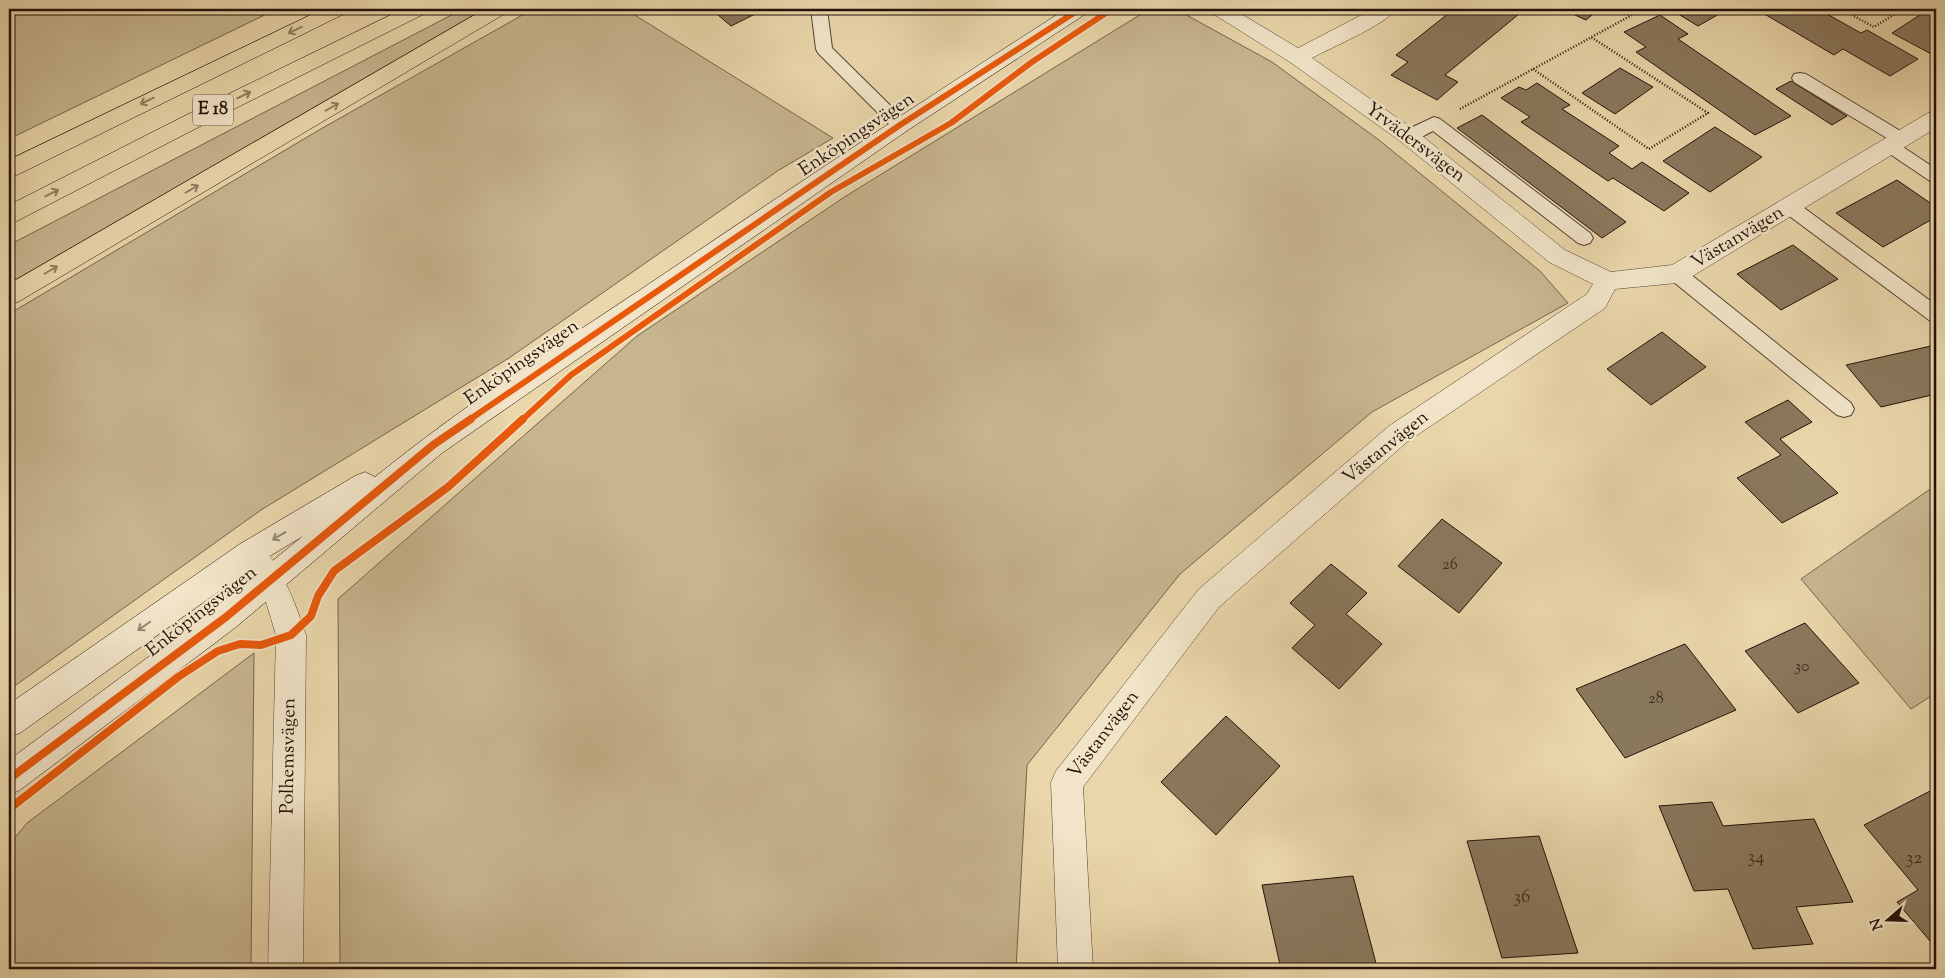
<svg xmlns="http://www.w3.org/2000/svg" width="1945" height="978" viewBox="0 0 1945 978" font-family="'Sorts Mill Goudy',serif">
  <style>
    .green { fill: #c7b58f; stroke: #75644c }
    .building { fill: #8a785d; stroke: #231209 }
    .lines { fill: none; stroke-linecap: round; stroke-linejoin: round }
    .lane-casing { stroke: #544331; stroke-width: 2 }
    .street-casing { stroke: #544331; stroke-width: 1 }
    .secondary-casing { stroke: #231209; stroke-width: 1 }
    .highway-casing { stroke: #231209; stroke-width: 1 }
    .path { stroke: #231209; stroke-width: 2.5; stroke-dasharray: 1 2; stroke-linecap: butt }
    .lane { fill: #f1e4c8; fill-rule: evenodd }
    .street { fill: #f1e4c8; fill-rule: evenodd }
    .secondary { fill: #f1e4c8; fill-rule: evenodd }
    .highway { fill: #e9d6aa; fill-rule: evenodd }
    .cycleway-far1-casing { stroke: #f1e4c8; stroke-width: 9 }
    .cycleway-casing { stroke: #f1e4c8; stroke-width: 11 }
    .cycleway-far1 { stroke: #e8590c; stroke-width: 6 }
    .cycleway { stroke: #e8590c; stroke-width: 8 }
    .oneway { stroke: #907e62 }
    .oneway2 { stroke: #948672 }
    .labels { text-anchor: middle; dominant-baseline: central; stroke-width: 5; stroke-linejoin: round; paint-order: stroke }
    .number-label { font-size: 16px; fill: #3d2c1e }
    .shield { fill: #f1e4c8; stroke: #615142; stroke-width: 1 }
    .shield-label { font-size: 18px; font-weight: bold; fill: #231209 }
    .street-label { font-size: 19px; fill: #231209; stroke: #f1e4c8 }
    .near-number-label { font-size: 19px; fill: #3d2c1e }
  </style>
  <rect width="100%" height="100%" fill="#e9d6aa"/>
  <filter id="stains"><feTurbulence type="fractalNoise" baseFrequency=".004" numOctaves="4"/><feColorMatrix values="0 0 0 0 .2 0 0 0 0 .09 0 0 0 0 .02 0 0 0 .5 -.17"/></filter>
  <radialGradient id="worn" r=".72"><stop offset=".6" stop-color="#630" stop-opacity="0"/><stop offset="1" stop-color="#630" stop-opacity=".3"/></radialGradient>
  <!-- green -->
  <path class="green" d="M9 9H277L9 139Z
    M463 9H484L9 284V245Z
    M533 9H625L833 138 779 170 509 358 261 510 9 690V314L319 130Z
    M1146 11 1181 12 1272 62 1379 140 1540 271 1568 303 1372 412 1180 574 1027 765 1016 969H340L338 599 637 336 846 196Z
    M1936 485V693L1911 709 1801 579Z
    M254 653 251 969H9V845L27 823Z"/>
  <!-- building -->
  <path class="building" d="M711 9H765L731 26Z
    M1454 9H1509L1519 14 1445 75 1458 82 1437 100 1391 75 1408 62 1396 55Z
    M1562 9H1599L1586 20Z
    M1670 9H1728L1698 26Z
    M1756 9H1818L1861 33 1867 30 1918 59 1890 76 1843 49 1834 55Z
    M1926 11 1936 16 1935 56 1892 33Z
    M1660 15 1688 34 1678 39 1791 116 1755 135 1636 52 1646 47 1624 32Z
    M1620 68 1653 87 1615 114 1582 93Z
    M1791 81 1847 116 1832 125 1776 89Z
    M1537 83 1570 105 1562 109 1619 146 1609 153 1632 169 1642 162 1689 193 1664 211 1613 178 1608 181 1521 122 1530 117 1501 98 1519 87 1526 90Z
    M1482 115 1626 222 1602 238 1457 128Z
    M1715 127 1762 157 1710 192 1663 161Z
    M1897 180 1936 207V217L1883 247 1836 213Z
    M1793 245 1838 279 1781 310 1737 274Z
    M1662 332 1706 367 1651 405 1607 369Z
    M1931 346 1936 352V394L1881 407 1846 365Z
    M1788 400 1812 422 1780 439 1838 493 1782 523 1737 478 1781 455 1745 422Z
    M1442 519 1502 563 1459 613 1398 566Z
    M1331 564 1367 593 1346 614 1382 644 1339 689 1292 648 1315 625 1290 603Z
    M1805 623 1859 683 1798 713 1745 651Z
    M1685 644 1736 710 1625 758 1576 689Z
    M1226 716 1280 766 1216 835 1161 782Z
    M1936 788V938L1930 941 1897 902 1918 890 1864 825Z
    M1712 802 1723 826 1814 819 1853 902 1796 907 1813 944 1753 949 1728 889 1694 891 1659 806Z
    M1539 836 1578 953 1502 958 1467 841Z
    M1353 876 1377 967 1281 969 1262 885Z"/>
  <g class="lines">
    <defs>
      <path id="lane" d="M811 9H827L832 48 906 121 908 125 906 129 900 131 894 129 818 53 816 49Z
        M1800 73 1806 74 1907 135 1910 139 1907 143 1900 145 1936 169V183L1930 181 1884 150 1881 146 1884 142 1890 140 1794 82 1792 78 1794 74Z
        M1434 117 1440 119 1590 233 1593 238 1590 243 1584 245 1578 243 1433 131C1423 136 1413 143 1402 140L1400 136 1402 132Z
        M1790 201 1796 202 1936 305V322L1929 320 1784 212 1781 207 1784 202Z
        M1677 267 1684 269 1851 403 1854 409 1851 415 1844 417 1837 415 1670 279 1668 274 1670 269Z"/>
      <path id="street" d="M1209 9H1233L1298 48 1373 9H1396C1387 24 1330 48 1312 58L1416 131 1565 250 1611 272 1672 265 1928 113 1936 111V128L1686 280 1677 283 1615 289 1605 308 1407 442 1219 607 1083 787 1093 969H1058L1051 782 1056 771 1199 589 1389 426 1587 294 1593 284 1549 262 1400 141 1290 62 1212 13Z
        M250 540C277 550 297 608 306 635L303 969H268L276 635 266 602 236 553 240 544Z"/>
      <path id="secondary" d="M1066 9H1090L1087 13 908 130 442 453 236 627 20 790 9 795V760L216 607 303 536 260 562 20 733 9 737V704L240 544 355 476 365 472 375 477C461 407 554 347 646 286 785 192 925 99 1066 9Z"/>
      <path id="highway" d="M323 9H349L346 13 17 175 9 177V160Z
        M403 9H429L426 13 224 114 17 221 9 223V205L208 104Z
        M485 9H509L506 13 18 302 9 304V284Z"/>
    </defs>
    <!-- lane casing -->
    <use href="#lane" class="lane-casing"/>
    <!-- street casing -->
    <use href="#street" class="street-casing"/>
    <!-- secondary casing -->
    <use href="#secondary" class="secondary-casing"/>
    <!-- highway casing -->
    <use href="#highway" class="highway-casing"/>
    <!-- path -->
    <path class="path" d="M1841 9 1874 27 1903 9
      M1533 69 1649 149 1708 113 1591 37
      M1460 109 1643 9"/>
    <!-- lane -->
    <use href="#lane" class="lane"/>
    <!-- street -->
    <use href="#street" class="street"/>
    <!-- secondary -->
    <use href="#secondary" class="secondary"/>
    <!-- highway -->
    <use href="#highway" class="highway"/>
    <defs>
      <path id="cycleway-far1" d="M469 420 900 125 1080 9
        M522 420 571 375 831 192 951 123 1032 62 1112 9"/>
      <path id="cycleway" d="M9 779 226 617 433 445 471 419
        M9 809 178 677 218 651 240 644 261 645 291 635 311 616 318 596 334 571 448 487 523 419"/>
    </defs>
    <!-- cycleway-far1 casing -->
    <use href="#cycleway-far1" class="cycleway-far1-casing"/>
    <!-- cycleway casing -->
    <use href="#cycleway" class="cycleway-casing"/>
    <!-- cycleway-far1 -->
    <use href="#cycleway-far1" class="cycleway-far1"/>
    <!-- cycleway -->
    <use href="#cycleway" class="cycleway"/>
  </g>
  <!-- one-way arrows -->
  <defs><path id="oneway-shaft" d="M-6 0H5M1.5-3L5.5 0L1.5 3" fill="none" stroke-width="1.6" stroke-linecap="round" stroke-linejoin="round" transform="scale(1.25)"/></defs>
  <g class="oneway">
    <use href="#oneway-shaft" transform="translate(295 30) rotate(155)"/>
    <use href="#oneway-shaft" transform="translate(244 95) rotate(-26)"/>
    <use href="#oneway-shaft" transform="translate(147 101) rotate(154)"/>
    <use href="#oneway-shaft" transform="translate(332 107) rotate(-30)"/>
    <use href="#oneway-shaft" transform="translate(192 189) rotate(-30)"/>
    <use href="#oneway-shaft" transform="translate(52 193) rotate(-27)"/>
    <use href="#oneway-shaft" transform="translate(51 270) rotate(-30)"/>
  </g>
  <g class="oneway2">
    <use href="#oneway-shaft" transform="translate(279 536) rotate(149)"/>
    <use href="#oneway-shaft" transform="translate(144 626) rotate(145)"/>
  </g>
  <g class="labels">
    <!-- number labels -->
    <g class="number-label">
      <text x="1450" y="565">26</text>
      <text x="1802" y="667">30</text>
      <text x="1656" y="699">28</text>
    </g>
    <!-- shield labels -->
    <rect class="shield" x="193" y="94.5" width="40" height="31" rx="4"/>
    <g class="shield-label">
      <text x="213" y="110">E 18</text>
    </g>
    <!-- street labels -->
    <g class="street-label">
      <text transform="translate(857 135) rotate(-34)">Enköpingsvägen</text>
      <text transform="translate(1415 143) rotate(37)">Yrvädersvägen</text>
      <text transform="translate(1738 238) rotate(-31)">Västanvägen</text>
      <text transform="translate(522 363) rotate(-35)">Enköpingsvägen</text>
      <text transform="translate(1386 448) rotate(-39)">Västanvägen</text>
      <text transform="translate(202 612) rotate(-38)">Enköpingsvägen</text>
      <text transform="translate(1104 735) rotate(-53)">Västanvägen</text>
      <text transform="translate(289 756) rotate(-89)">Polhemsvägen</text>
    </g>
    <!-- near-number labels -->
    <g class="near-number-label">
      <text x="1756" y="857">34</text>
      <text x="1914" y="858">32</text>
      <text x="1522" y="897">36</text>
    </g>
  </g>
  <!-- margin -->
  <rect width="1945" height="978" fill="none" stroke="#e9d6aa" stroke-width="30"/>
  <rect x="10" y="10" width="1925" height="958" fill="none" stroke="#231209" stroke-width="2.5"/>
  <rect x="15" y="15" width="1915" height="948" fill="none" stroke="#231209"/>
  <!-- north arrow -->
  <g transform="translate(1888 920) rotate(250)" stroke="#f1e4c8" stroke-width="4" paint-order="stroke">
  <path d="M0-4L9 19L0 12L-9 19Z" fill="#231209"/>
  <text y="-8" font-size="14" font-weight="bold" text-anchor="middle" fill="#231209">N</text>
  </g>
  <rect width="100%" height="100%" filter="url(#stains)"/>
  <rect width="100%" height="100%" fill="url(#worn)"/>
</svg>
